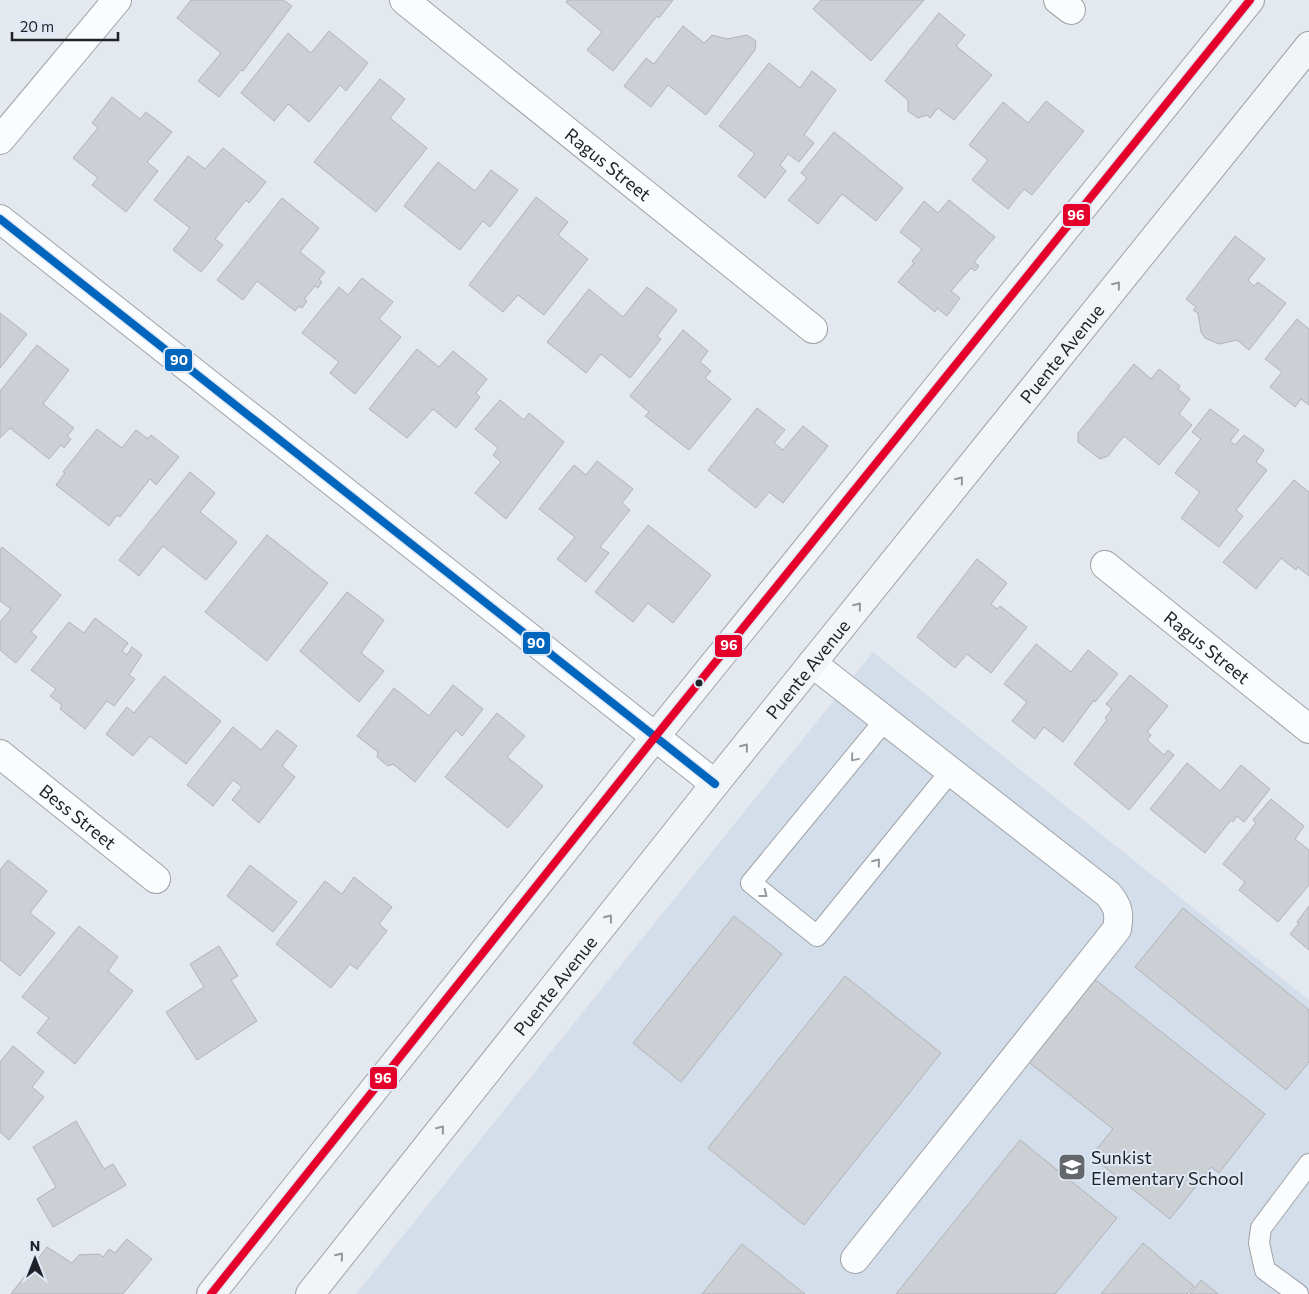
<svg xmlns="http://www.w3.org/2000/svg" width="1309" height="1294" viewBox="0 0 1309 1294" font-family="Commissioner,sans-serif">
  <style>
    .built { fill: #d4deeb }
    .building { fill: #ccd0d4; stroke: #b0b4b9 }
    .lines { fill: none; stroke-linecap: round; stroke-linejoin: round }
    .lane-casing { stroke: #9fa3a7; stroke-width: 22 }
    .street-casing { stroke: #9fa3a7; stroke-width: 30 }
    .secondary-casing { stroke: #9fa3a7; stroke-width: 30 }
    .lane { stroke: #fbfcfd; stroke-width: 20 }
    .street { stroke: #fbfcfd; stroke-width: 28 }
    .secondary { stroke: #f2f5f8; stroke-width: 28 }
    .bus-1-casing { stroke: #dfe8f4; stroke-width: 11 }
    .bus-2-casing { stroke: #dfe8f4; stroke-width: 11 }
    .bus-1 { stroke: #0065bd; stroke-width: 8 }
    .bus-2 { stroke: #e4002b; stroke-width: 8 }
    .oneway { stroke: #93969a }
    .oneway2 { stroke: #989a9c }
    .bus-dot { fill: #1f2226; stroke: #dfe8f4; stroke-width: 2 }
    .labels { text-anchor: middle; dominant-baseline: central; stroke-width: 4; stroke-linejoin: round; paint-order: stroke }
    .street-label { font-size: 18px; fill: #1f2226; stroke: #dfe8f4 }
    .poi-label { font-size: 18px; fill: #1f2226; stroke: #dfe8f4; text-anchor: start }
    .line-badge { stroke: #dfe8f4; stroke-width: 2 }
    .badge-label { font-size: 14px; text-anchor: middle; font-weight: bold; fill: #fff }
  </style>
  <rect width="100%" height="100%" fill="#e4e9ef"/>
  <!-- built -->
  <path class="built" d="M873 652 1309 1000V1294H356Z"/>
  <!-- building -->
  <path class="building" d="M191 0H283L292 6 243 71 241 70 219 97 198 81 221 53 177 18Z
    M568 0H673L659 18 657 16 613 71 587 50 602 32 566 2Z
    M821 0H924L871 61 813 9Z
    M939 13 965 35 956 46 992 75 954 120 938 108 930 118 927 115 918 118 908 111V100L885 81Z
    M683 26 704 43 712 35 727 39 747 35 756 41 755 50 706 115 668 85 651 107 624 86 646 58 654 64Z
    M329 31 368 63 346 91 340 85 309 122 288 104 274 121 241 93 288 33 311 53Z
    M769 63 800 88 812 71 836 90 804 135 814 143 799 162 788 154 780 165 786 171 765 198 738 176 755 154 719 126Z
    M380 79 405 99 390 118 427 148 376 212 314 162Z
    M112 97 140 119 146 112 172 132 147 162 158 171 126 212 92 185 98 178 73 158 98 128 92 123Z
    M1046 101 1084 131 1032 195 1024 189 1008 209 972 180 988 160 969 145 1003 102 1028 123Z
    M834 132 903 188 876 221 842 194 818 224 788 200 807 178 801 173Z
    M223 148 266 182 249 203 246 200 215 239 223 245 201 272 173 250 190 228 154 200 188 156 205 169Z
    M438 162 475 191 491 170 518 190 490 227 483 221 460 250 404 206Z
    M536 197 568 222 558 235 588 259 544 315 518 295 503 312 469 285Z
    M282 198 319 228 300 252 325 272 319 279 322 282 318 288 315 286 304 299 307 301 302 308 299 306 295 311 257 281 243 300 217 280Z
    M949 200 995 237 974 262 979 266 975 271 971 268 951 291 960 298 947 316 937 308 935 312 898 282 914 263 912 261 922 249 900 232 924 201 938 213Z
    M1235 236 1265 259 1248 280 1254 286 1258 282 1286 303 1249 350 1237 340 1219 344 1205 338 1201 332 1198 313 1193 310 1196 307 1186 299Z
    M362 278 393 302 379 319 401 337 355 394 330 373 339 362 302 333 339 287 348 295Z
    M647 287 677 310 657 336 661 339 630 378 601 354 586 373 547 342 589 289 623 317Z
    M0 313 27 334 0 368Z
    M1297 319 1309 329V405L1301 399 1295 407 1270 387 1282 372 1265 359Z
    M683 330 708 351 700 362 711 371 705 378 731 399 689 450 645 416 649 412 630 396Z
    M37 345 69 370 43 404 74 428 67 436 71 439 64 448 61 445 49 459 10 428 0 438V391Z
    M417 349 439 367 453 351 487 379 476 393 480 397 456 428 433 409 407 438 369 409Z
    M1134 364 1151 379 1159 369 1180 386 1178 389 1190 399 1179 414 1192 425 1159 465 1124 436 1108 456 1100 459 1078 442V433Z
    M500 400 524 420 529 413 564 442 506 519 475 493 501 462 493 455 498 448 475 429Z
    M757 408 785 430 774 443 783 450 803 426 828 446 783 503 769 492 756 508 708 470Z
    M1210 409 1239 430 1230 441 1235 445 1244 435 1264 450 1256 462 1267 470 1236 510 1243 516 1219 547 1181 518 1200 492 1175 473 1201 439 1192 432Z
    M97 429 122 448 136 430 148 439 151 435 179 457 156 485 150 479 120 517 117 515 109 526 56 485 65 473 63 472Z
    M597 461 633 489 622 503 630 510 600 547 609 553 586 582 557 559 575 537 539 509 574 465 586 475Z
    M190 472 215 493 200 512 237 542 206 580 163 546 139 576 119 560Z
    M1294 480 1309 492V576L1298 567 1296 570 1281 558 1256 589 1223 562Z
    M648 525 711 575 673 623 648 603 633 622 595 592Z
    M267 535 328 583 267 661 205 612Z
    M2 547 61 595 31 632 37 637 16 663 0 650V622L11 609 0 601V550Z
    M977 559 1007 583 991 604 997 609 1000 606 1027 627 991 673 967 654 955 668 917 637Z
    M347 592 384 620 361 653 384 671 359 702 300 651Z
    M95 618 128 643 122 651 127 655 132 647 142 655 129 675 135 679 114 706 107 701 85 729 60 709 62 705 50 696 56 689 31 670 69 622 84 633Z
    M1036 644 1071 672 1088 650 1118 674 1095 702 1094 700 1063 742 1044 727 1035 739 1012 721 1027 702 1004 684Z
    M1130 675 1168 706 1147 732 1151 735 1147 740 1164 755 1168 750 1174 755 1129 810 1074 764 1107 720 1105 718 1112 709 1106 704Z
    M164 676 221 721 186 764 150 736 133 756 106 734 127 707 134 713Z
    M453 685 483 709 462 736 456 730 415 782 393 764 388 766 377 757 378 752 357 736 394 688 429 716Z
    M497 713 525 736 507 757 543 786 508 828 445 777Z
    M233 727 261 750 277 730 297 746 282 766 295 777 259 823 232 800 242 787 233 780 213 806 187 785Z
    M1187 763 1220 791 1241 765 1270 789 1244 822 1237 816 1233 822 1231 820 1205 853 1150 809Z
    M1271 799 1304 826 1295 839 1309 850V885L1278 922 1239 890 1245 882 1223 864 1256 823 1253 820Z
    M8 860 47 891 30 913 55 933 20 976 0 960V870Z
    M250 865 297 902 273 932 227 896Z
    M354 877 392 907 379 924 387 931 357 969 350 964 331 988 276 944 325 881 342 894Z
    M1309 906V950L1290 934 1299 923 1297 922Z
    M1183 908 1309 1010V1062L1286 1090 1135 967Z
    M734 916 782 954 681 1082 633 1043Z
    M79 926 118 957 108 971 133 991 75 1064 37 1033 49 1018 22 997Z
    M219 946 238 976 231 980 257 1021 197 1060 166 1012 204 987 190 964Z
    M845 976 941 1053 804 1225 708 1148Z
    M1092 977 1265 1114 1219 1173 1211 1167 1170 1219 1091 1156 1113 1129 1026 1060Z
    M13 1046 44 1072 32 1087 44 1097 9 1140 0 1132V1062Z
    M76 1121 104 1169 113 1164 126 1185 53 1227 37 1199 56 1187 33 1147Z
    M1020 1140 1117 1218 1055 1294H896Z
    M127 1239 152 1259 123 1294H11L47 1247 72 1263 79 1255 99 1254 103 1257 109 1249 115 1253Z
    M1143 1243 1194 1286 1187 1294H1101Z
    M742 1244 805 1294H702Z
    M1201 1280 1218 1294H1190Z"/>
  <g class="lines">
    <defs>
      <path id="lane" d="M885 720 751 883 817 936 950 772
        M1298 1294 1265 1270 1259 1243 1261 1228 1309 1164"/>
      <g id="street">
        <path id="s1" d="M404 0 813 329"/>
        <path d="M1058 0 1071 10"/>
        <path d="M0 140 117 0"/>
        <path d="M0 219 715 784"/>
        <path id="s2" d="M1105 565 1309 729"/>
        <path d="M812 663 1108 894C1118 906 1120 913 1117 929L855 1259"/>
        <path id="s3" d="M0 754 156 879"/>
      </g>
      <g id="secondary">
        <path d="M211 1294 655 737 1250 0"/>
        <path id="s4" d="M310 1294 715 784 1309 46"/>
      </g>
    </defs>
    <!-- lane casing -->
    <use href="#lane" class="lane-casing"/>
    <!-- street casing -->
    <use href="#street" class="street-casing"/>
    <!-- secondary casing -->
    <use href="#secondary" class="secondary-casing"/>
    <!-- lane -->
    <use href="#lane" class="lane"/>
    <!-- street -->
    <use href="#street" class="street"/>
    <!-- secondary -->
    <use href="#secondary" class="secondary"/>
    <defs>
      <path id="bus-1" d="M0 219 715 784"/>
      <path id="bus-2" d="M211 1294 655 737 1250 0"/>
    </defs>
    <!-- bus-1 casing -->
    <use href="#bus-1" class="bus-1-casing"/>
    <!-- bus-2 casing -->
    <use href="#bus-2" class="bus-2-casing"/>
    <!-- bus-1 -->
    <use href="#bus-1" class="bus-1"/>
    <!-- bus-2 -->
    <use href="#bus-2" class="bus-2"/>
  </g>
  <!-- one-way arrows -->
  <defs><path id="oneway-chevron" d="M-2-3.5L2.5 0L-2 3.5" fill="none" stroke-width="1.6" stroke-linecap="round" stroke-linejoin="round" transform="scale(1.25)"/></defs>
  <g class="oneway">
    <use href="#oneway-chevron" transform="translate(1117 285) rotate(-51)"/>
    <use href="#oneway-chevron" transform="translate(960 480) rotate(-51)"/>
    <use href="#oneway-chevron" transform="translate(858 606) rotate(-51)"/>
    <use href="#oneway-chevron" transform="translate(745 747) rotate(-51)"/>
    <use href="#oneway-chevron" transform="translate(609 918) rotate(-52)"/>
    <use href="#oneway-chevron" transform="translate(441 1129) rotate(-51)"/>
    <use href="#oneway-chevron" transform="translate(340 1256) rotate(-51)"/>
  </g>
  <g class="oneway2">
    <use href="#oneway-chevron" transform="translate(854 758) rotate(130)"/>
    <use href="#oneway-chevron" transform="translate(877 862) rotate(-51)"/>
    <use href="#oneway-chevron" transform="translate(764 894) rotate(38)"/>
  </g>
  <!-- icons -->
  <defs>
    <symbol id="school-square" viewBox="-11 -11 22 22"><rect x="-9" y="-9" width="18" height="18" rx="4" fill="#64686c" stroke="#dfe8f4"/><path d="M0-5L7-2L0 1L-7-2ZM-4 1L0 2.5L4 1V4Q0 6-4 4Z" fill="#fff"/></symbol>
  </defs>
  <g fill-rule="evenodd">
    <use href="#school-square" x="1056" y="1151" width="32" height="32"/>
  </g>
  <!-- markers -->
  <circle class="bus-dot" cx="699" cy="683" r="4.5"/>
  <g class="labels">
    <!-- street labels -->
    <g class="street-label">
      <text stroke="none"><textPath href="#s1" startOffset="262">Ragus Street</textPath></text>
      <text stroke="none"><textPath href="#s4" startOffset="1204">Puente Avenue</textPath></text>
      <text stroke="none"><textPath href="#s2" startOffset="131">Ragus Street</textPath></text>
      <text stroke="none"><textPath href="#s4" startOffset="799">Puente Avenue</textPath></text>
      <text stroke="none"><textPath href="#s3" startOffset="100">Bess Street</textPath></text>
      <text stroke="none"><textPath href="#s4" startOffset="394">Puente Avenue</textPath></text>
    </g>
    <!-- poi labels -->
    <g class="poi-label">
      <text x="1091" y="1157">Sunkist<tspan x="1091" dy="21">Elementary School</tspan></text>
    </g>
  </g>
  <g class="line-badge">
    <rect x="1062" y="203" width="29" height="24" rx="5" fill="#e4002b"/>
    <rect x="164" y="348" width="29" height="24" rx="5" fill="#0065bd"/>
    <rect x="522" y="631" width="29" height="24" rx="5" fill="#0065bd"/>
    <rect x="714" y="634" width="29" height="24" rx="5" fill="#e4002b"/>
    <rect x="369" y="1066" width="29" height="24" rx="5" fill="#e4002b"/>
  </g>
  <g class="badge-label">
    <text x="1076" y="220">96</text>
    <text x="179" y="365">90</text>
    <text x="536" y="648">90</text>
    <text x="729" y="650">96</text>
    <text x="383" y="1083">96</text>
  </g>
  <!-- north arrow -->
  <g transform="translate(35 1259)" stroke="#dfe8f4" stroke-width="4" paint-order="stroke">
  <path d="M0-4L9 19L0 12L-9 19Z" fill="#1f2226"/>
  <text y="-8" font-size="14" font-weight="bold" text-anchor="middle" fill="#1f2226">N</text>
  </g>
  <!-- scale -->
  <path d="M12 32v8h106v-8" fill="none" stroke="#1f2226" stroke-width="2.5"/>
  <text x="20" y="32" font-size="15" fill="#1f2226" stroke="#dfe8f4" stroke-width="4" paint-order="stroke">20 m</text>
</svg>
